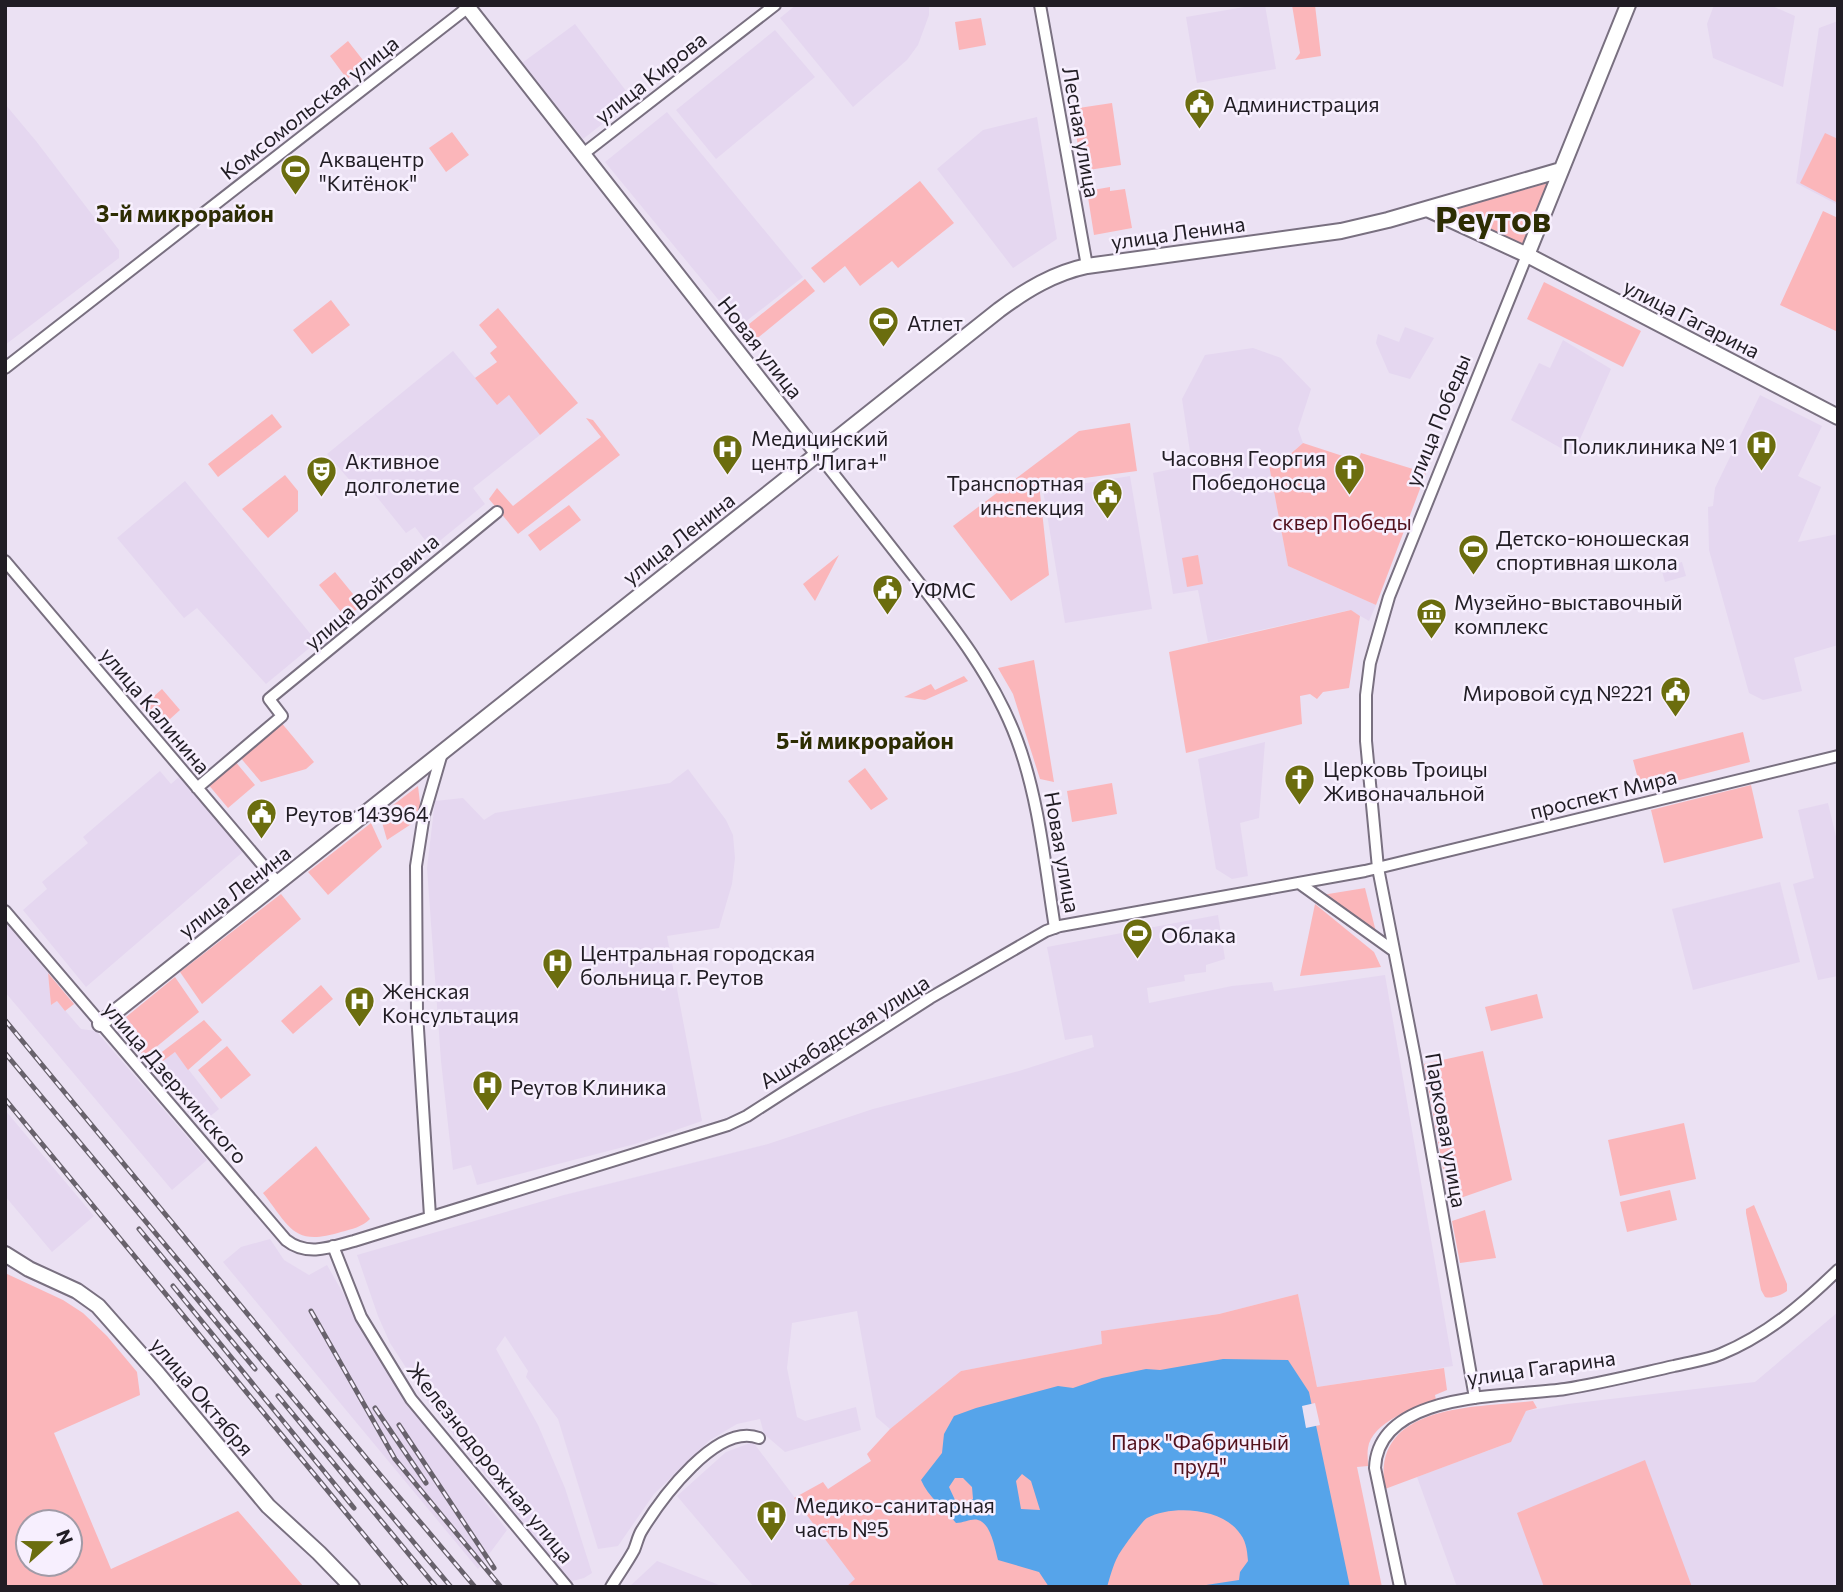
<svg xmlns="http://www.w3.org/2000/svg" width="1843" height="1592" viewBox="0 0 1843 1592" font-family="Commissioner,sans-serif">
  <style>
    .built { fill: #e5d7f0 }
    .green { fill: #fbb6ba; fill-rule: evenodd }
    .water { fill: #56a4ea; fill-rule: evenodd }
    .pier { fill: #ebe1f3 }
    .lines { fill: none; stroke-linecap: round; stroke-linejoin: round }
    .minor-casing { stroke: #797080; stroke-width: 14 }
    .tertiary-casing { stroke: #797080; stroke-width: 18 }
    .minor { stroke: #fff; stroke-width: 10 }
    .tertiary { stroke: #fff; stroke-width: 14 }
    .rail-casing { stroke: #68626c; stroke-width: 5 }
    .rail { stroke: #f7effe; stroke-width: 2.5; stroke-dasharray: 8; stroke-linecap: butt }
    .labels { text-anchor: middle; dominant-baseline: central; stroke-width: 5; stroke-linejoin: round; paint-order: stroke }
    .street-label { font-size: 21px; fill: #211d24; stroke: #f7effe }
    .poi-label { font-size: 21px; fill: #211d24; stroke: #f7effe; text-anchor: start }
    .park-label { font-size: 21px; fill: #52111d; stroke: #f7effe }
    .neighbourhood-label { font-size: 23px; font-weight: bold; fill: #2d2d03; stroke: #f7effe }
    .town-label { font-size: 35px; font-weight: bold; fill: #2d2d03; stroke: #f7effe }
  </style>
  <rect width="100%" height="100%" fill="#ebe1f3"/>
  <!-- built -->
  <path class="built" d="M796 5H929V15L918 45 907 60 853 107 780 18Z
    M1256 5H1265L1276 69 1197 83 1186 17Z
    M1714 5H1770L1795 16 1783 87 1713 58 1707 24Z
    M1838 21V205L1796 183 1819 28Z
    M575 24 633 100 583 139 522 63Z
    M775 30 815 77 716 159 676 110Z
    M5 104 36 141 119 250V258L5 345Z
    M667 112 803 277 740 326 605 162Z
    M1037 117 1057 239 1013 268 937 169 983 130Z
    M1405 327 1434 338 1410 379 1389 373 1376 343 1378 334 1399 342Z
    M1563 340 1611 369 1573 455 1511 420 1539 363 1550 368Z
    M1253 348 1281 358 1311 389 1298 429 1303 443 1279 463 1277 451 1267 453 1288 566 1376 605 1369 621 1350 610 1208 642 1198 590 1173 594 1153 473 1192 465 1182 399 1205 355Z
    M453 351 497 404 509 395 540 435 473 488 485 504 431 548 415 527 406 533 368 486 360 492 327 454Z
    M1760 395 1822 426 1798 476 1821 487 1798 542 1838 534V645L1794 658 1802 691 1763 700 1749 693 1709 550 1708 507 1713 506 1715 488Z
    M1130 476 1152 609 1065 623 1043 490Z
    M185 481 313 637V645L266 684 197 608 184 618 117 538Z
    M1682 562 1686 576 1665 582 1661 568Z
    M1265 742 1259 818 1240 823 1248 876 1232 879 1216 869 1198 759Z
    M688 769 726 820 733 835 735 858 732 884 719 928 667 936 702 1121 635 1144 477 1185 471 1165 453 1170 441 1061 427 868 435 801 463 798 484 820 495 813 670 783Z
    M160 771 171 784 180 776 244 851 86 987 23 910 47 889 42 882 88 843 83 837Z
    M1828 803 1838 845V976L1818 980 1793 884 1814 878 1798 810Z
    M1780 882 1800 962 1693 990 1672 909Z
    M1218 915 1225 959 1206 965V972L1184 975 1185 981 1147 988 1149 1003 1232 986 1272 982 1274 991 1385 975 1453 1366 1317 1387 1298 1294 1219 1314 1102 1331 1103 1344 961 1371 890 1429 876 1417 857 1311 792 1323 787 1368 797 1417 805 1421 856 1407 861 1430 785 1452 764 1434 760 1419 737 1424 710 1440 654 1494 618 1546 598 1549 558 1419 526 1377 528 1371 505 1336 496 1349 538 1425 565 1488 592 1573 584 1578 569 1582 429 1403 390 1343 378 1316 357 1255 564 1195 768 1144 873 1109 1019 1071 1094 1047 1092 1035 1065 1040 1047 947Z
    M5 922 48 973 51 1005 57 1001 81 1029 96 1031 207 1160 172 1190 5 992Z
    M126 1017 145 1041 139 1051 118 1025Z
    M175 1052 219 1109 202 1123 155 1067Z
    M5 1110 94 1216 52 1252 5 1196Z
    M270 1239 284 1260 309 1275 327 1265 399 1391 507 1530 478 1569 223 1262 241 1247Z
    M1838 1312V1587H1457L1417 1477 1511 1442 1526 1411 1568 1404 1755 1382Z
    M753 1442 856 1579 846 1587H754L677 1496 726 1452Z
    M657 1561 719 1585 722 1587H629Z"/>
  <!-- green -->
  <path class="green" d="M1292 5H1315L1321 56 1295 60 1300 53Z
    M981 18 986 45 959 50 955 22Z
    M348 41 366 64 347 79 330 56Z
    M1112 103 1121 165 1082 171 1072 109Z
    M452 132 469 155 446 172 429 148Z
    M1825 133 1838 139V203L1800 183Z
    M920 181 954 223 898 268 892 261 860 286 845 266 824 283 811 268Z
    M1547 183 1522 248 1447 212Z
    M1110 187V191L1125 189 1132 228 1094 235 1087 191Z
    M1823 211 1838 218V332L1780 305Z
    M805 279 815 291 748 346 738 333Z
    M1544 282 1641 331 1623 367 1527 319Z
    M331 300 350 325 312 354 293 330Z
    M498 308 578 403 540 435 509 395 497 405 475 378 497 362 490 353 497 347 479 325Z
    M272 414 282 427 218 477 208 464Z
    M586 418 593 420 620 455 518 534 489 499 497 488 513 506 601 437Z
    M1130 423 1137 471 1039 484 1049 575 1011 601 953 526 1079 431Z
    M1303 443 1358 461 1361 453 1426 473 1376 605 1288 566 1269 465 1280 463Z
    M285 475 298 491V511L268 538 242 509Z
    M569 505 581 520 540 551 528 535Z
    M839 555 815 601 803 584Z
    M1198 555 1203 584 1187 587 1182 558Z
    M335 572 362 605 346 618 319 585Z
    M1351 610 1360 616 1349 688 1323 692 1317 699 1310 694 1300 696 1302 724 1186 753 1169 652Z
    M1034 660 1054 782 1040 779 1013 694 998 668Z
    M964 676 968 681 925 700 904 697 931 684 935 690Z
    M162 689 180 710 160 728 142 707Z
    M280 721 314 762 306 769 261 782 239 756Z
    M1743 732 1750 762 1641 790 1633 760Z
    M234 760 255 785 228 808 207 783Z
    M865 768 888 799 871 810 848 781Z
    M1112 783 1117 814 1072 822 1067 791Z
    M1751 785 1763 838 1664 863 1651 810Z
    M418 786 421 811 384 812Z
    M381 819H419L387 840Z
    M371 823 382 847 328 895 308 872Z
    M1365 888 1377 936 1322 895Z
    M281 894 301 919 202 1004 180 972Z
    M1315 904 1374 952 1381 967 1300 976Z
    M48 973 74 1004 65 1011 57 1001 51 1005Z
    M175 977 199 1012 144 1057 139 1051 144 1041 126 1017Z
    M321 985 333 999 293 1034 281 1021Z
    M1537 994 1543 1018 1491 1031 1485 1007Z
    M204 1020 222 1040 188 1070 175 1052 155 1067 150 1061Z
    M227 1046 251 1075 221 1099 198 1070Z
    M1483 1051 1512 1180 1449 1202 1424 1064Z
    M1684 1123 1696 1179 1620 1196 1608 1140Z
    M316 1146 370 1219C362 1227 352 1229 341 1232 293 1247 290 1227 263 1193Z
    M1670 1190 1677 1220 1627 1232 1620 1202Z
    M1754 1205 1787 1284V1291C1782 1295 1771 1299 1765 1297L1761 1290 1746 1213V1209Z
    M1485 1210 1496 1258 1460 1263 1452 1221Z
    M5 1273 63 1300 83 1313 107 1336 137 1372 140 1395 54 1433 111 1569 238 1511 304 1587H5ZM28 1522H70V1564H28Z
    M1298 1294 1317 1387 1444 1368 1447 1390 1435 1395 1436 1400C1415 1407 1372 1422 1368 1448 1367 1453 1368 1460 1368 1466L1357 1467 1382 1587H846L855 1579 794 1498 823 1482 828 1489 871 1461 867 1454 890 1429 961 1371 1102 1344 1101 1331 1219 1314Z
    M1533 1401 1537 1408 1526 1411 1511 1442 1385 1489C1370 1403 1476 1408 1533 1401Z
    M1645 1460 1692 1587H1544L1517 1513Z"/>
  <!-- water -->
  <path class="water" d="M1223 1359 1288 1360 1309 1392 1350 1587H1193L1239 1580 1240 1572 1248 1561C1247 1549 1246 1540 1238 1531 1220 1508 1172 1505 1147 1518 1142 1521 1121 1550 1118 1556 1113 1565 1110 1577 1107 1587H1049L1039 1572 998 1560C995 1549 991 1523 978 1520 972 1518 964 1523 956 1523 944 1508 928 1497 921 1480L942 1453 944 1434 954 1416 976 1408 1058 1386 1073 1388 1102 1378 1146 1369 1160 1370ZM1022 1474 1031 1481 1040 1510 1021 1509 1016 1481ZM955 1478H963L972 1487 973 1499 964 1504 955 1500 949 1487Z"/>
  <!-- pier -->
  <path class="pier" d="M1315 1403 1320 1425 1306 1428 1302 1406Z"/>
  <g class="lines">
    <defs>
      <path id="minor" d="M1040 5 1087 266
        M583 154 775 5
        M5 368 471 5
        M817 453C849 493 881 534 913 575 953 626 994 678 1017 740 1039 799 1045 866 1055 928
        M5 561 278 883
        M197 788 282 716 269 699 497 512
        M1299 883 1394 951
        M5 911 286 1240C307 1257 332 1247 354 1241L728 1125 747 1116 930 998 1046 931 1060 926 1365 871 1838 756
        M430 1216 417 1013 416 866 424 815 442 753
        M333 1246 361 1317 411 1399 567 1587
        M1475 1398 1415 1057 1378 868 1366 741V695L1370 663 1389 597 1527 255
        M611 1587C618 1575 627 1563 634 1550 637 1543 638 1536 642 1530 661 1499 717 1422 759 1438
        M1400 1587 1375 1468C1378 1390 1510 1397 1565 1389 1602 1383 1638 1374 1674 1366 1690 1362 1707 1360 1721 1354 1767 1335 1803 1304 1838 1270"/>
      <path id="tertiary" d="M466 5 817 453
        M1427 209 1527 255 1838 417
        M1527 255 1628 5
        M100 1024 999 310C1026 290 1054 273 1087 266L1341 231 1388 220 1561 170
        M5 1254 29 1269 77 1291 98 1306 158 1374 268 1506 319 1553 352 1587"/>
    </defs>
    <!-- minor casing -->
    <use href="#minor" class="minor-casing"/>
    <!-- tertiary casing -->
    <use href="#tertiary" class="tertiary-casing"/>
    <!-- minor -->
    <use href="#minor" class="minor"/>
    <!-- tertiary -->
    <use href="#tertiary" class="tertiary"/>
    <defs>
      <path id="rail" d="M5 1020 377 1471 475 1587
        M5 1053 451 1587
        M5 1099 407 1587
        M139 1229 255 1369
        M173 1286 354 1508
        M311 1311 395 1459 501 1587
        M278 1396 436 1587
        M375 1408 426 1483
        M399 1425 494 1568"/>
    </defs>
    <!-- rail casing -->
    <use href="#rail" class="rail-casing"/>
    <!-- rail -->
    <use href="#rail" class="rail"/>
  </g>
  <!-- icons -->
  <defs>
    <symbol id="civic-pin" viewBox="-11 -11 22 30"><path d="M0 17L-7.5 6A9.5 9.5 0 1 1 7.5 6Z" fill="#6b6d0e" stroke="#f7effe"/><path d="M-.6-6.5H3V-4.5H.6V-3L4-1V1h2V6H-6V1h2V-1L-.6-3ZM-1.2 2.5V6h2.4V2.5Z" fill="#fff"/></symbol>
    <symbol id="stadium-pin" viewBox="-11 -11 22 30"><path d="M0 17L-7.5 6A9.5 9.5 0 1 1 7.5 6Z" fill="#6b6d0e" stroke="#f7effe"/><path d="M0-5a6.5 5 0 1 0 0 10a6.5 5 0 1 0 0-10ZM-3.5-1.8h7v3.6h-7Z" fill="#fff"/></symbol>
    <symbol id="hospital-pin" viewBox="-11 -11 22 30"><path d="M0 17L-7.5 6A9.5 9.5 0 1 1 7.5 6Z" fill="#6b6d0e" stroke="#f7effe"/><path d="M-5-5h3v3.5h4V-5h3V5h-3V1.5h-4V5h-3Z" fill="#fff"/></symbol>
    <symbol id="church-pin" viewBox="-11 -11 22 30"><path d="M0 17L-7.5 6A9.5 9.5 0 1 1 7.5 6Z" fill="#6b6d0e" stroke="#f7effe"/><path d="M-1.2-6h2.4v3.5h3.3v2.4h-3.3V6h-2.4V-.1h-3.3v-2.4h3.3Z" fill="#fff"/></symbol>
    <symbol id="theatre-pin" viewBox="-11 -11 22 30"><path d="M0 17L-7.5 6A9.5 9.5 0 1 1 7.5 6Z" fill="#6b6d0e" stroke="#f7effe"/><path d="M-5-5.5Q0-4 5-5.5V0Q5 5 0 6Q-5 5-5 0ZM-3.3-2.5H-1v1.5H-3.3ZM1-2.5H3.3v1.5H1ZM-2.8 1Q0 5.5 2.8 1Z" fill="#fff"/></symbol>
    <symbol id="museum-pin" viewBox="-11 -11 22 30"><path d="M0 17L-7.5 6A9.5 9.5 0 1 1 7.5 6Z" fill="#6b6d0e" stroke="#f7effe"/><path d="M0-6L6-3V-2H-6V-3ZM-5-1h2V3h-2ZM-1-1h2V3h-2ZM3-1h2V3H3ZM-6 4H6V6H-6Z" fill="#fff"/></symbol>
  </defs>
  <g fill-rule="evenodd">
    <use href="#civic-pin" x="1182" y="86" width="35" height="47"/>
    <use href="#stadium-pin" x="278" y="152" width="35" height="47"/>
    <use href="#stadium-pin" x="866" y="304" width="35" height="47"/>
    <use href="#hospital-pin" x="1744" y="428" width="35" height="47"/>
    <use href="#hospital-pin" x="710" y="432" width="35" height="47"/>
    <use href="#church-pin" x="1332" y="452" width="35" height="47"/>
    <use href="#theatre-pin" x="304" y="454" width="35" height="47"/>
    <use href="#civic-pin" x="1090" y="476" width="35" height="47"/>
    <use href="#stadium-pin" x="1456" y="532" width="35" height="47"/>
    <use href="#civic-pin" x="870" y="572" width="35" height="47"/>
    <use href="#museum-pin" x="1414" y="596" width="35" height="47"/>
    <use href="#civic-pin" x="1658" y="674" width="35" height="47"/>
    <use href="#church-pin" x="1282" y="762" width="35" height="47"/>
    <use href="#civic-pin" x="244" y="796" width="35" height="47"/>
    <use href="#stadium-pin" x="1120" y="916" width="35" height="47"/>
    <use href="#hospital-pin" x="540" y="946" width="35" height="47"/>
    <use href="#hospital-pin" x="342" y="984" width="35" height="47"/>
    <use href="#hospital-pin" x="470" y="1068" width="35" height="47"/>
    <use href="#hospital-pin" x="754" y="1498" width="35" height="47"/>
  </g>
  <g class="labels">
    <!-- street labels -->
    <g class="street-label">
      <text transform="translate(650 77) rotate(-38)">улица Кирова</text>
      <text transform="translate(309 107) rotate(-38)">Комсомольская улица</text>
      <text transform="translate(1082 132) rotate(80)">Лесная улица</text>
      <text transform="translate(1178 232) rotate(-8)">улица Ленина</text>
      <text transform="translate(1692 318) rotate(27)">улица Гагарина</text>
      <text transform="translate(761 347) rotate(52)">Новая улица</text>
      <text transform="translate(1437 420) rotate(-68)">улица Победы</text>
      <text transform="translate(678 538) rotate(-38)">улица Ленина</text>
      <text transform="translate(371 591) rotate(-40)">улица Войтовича</text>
      <text transform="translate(156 710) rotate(50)">улица Калинина</text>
      <text transform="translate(1603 793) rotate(-14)">проспект Мира</text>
      <text transform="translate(1063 852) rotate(80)">Новая улица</text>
      <text transform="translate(234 891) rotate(-38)">улица Ленина</text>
      <text transform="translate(844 1031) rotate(-32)">Ашхабадская улица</text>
      <text transform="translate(176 1082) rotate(49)">улица Дзержинского</text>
      <text transform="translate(1447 1130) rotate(80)">Парковая улица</text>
      <text transform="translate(1541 1367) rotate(-8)">улица Гагарина</text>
      <text transform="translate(203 1396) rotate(50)">улица Октября</text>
      <text transform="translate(491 1462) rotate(51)">Железнодорожная улица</text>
    </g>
    <!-- poi labels -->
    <g class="poi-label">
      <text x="1223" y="103">Администрация</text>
      <text x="319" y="158">Аквацентр<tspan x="319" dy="24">"Китёнок"</tspan></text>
      <text x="907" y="322">Атлет</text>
      <text x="751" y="437">Медицинский<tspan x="751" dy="24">центр "Лига+"</tspan></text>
      <text x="1738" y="445" text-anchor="end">Поликлиника № 1</text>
      <text x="1326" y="457" text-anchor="end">Часовня Георгия<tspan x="1326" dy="24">Победоносца</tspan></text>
      <text x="345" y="460">Активное<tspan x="345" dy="24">долголетие</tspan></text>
      <text x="1084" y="482" text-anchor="end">Транспортная<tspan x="1084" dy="24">инспекция</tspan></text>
      <text x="1496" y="537">Детско-юношеская<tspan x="1496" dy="24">спортивная школа</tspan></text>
      <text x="911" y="589">УФМС</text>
      <text x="1454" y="601">Музейно-выставочный<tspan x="1454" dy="24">комплекс</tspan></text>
      <text x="1653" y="692" text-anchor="end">Мировой суд №221</text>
      <text x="1323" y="768">Церковь Троицы<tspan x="1323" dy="24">Живоначальной</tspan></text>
      <text x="285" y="813">Реутов 143964</text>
      <text x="1161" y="934">Облака</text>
      <text x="580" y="952">Центральная городская<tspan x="580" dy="24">больница г. Реутов</tspan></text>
      <text x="382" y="990">Женская<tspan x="382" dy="24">Консультация</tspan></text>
      <text x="510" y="1086">Реутов Клиника</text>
      <text x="795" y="1504">Медико-санитарная<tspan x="795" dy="24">часть №5</tspan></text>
    </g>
    <!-- park labels -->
    <g class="park-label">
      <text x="1342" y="521">сквер Победы</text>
      <text x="1200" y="1441">Парк "Фабричный<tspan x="1200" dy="24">пруд"</tspan></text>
    </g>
    <!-- neighbourhood labels -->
    <g class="neighbourhood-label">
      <text x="185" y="213">3-й микрорайон</text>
      <text x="865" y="740">5-й микрорайон</text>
    </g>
    <!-- town labels -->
    <g class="town-label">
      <text x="1493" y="217">Реутов</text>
    </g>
  </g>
  <!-- border -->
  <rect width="1843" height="1592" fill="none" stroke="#211d24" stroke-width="14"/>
  <!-- north arrow -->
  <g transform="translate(49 1543) rotate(69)"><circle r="33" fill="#f7effe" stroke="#a19ba7" stroke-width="2"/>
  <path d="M0-5L12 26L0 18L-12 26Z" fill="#6b6d0e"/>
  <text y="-10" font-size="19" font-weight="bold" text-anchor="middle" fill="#211d24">N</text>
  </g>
</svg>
